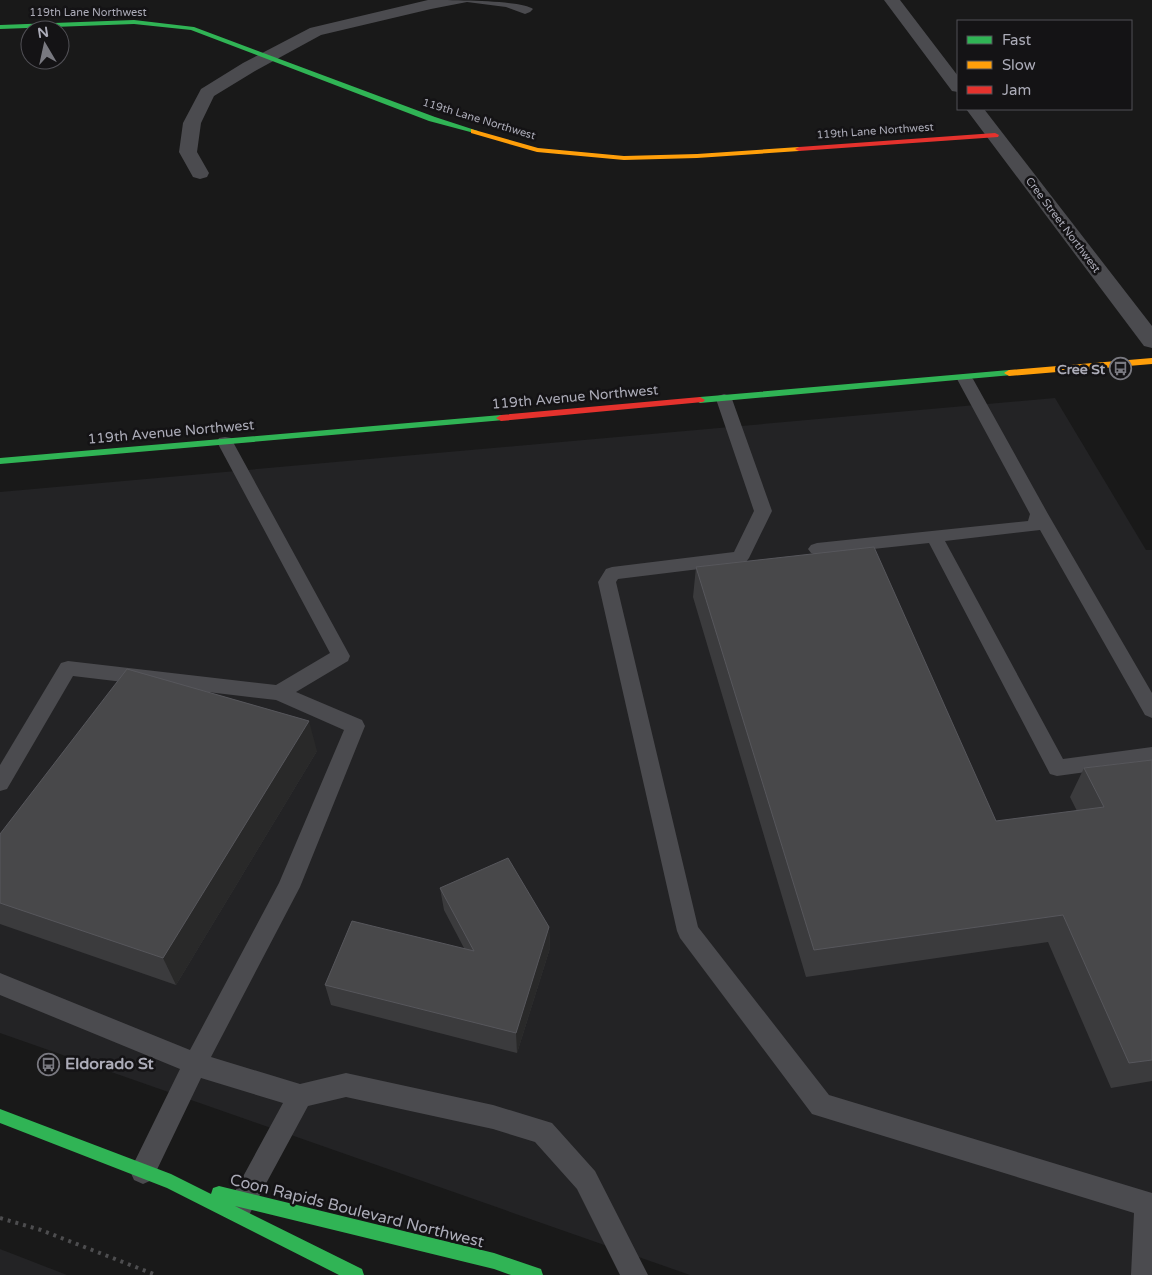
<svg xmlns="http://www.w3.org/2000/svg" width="1152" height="1275" viewBox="0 0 1152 1275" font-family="'Varela Round',sans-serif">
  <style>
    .built { fill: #232325 }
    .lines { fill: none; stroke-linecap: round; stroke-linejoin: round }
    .path { stroke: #4d4d4f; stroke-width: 4; stroke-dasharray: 3 5; stroke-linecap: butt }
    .lane { fill: #4b4b4f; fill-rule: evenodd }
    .street { fill: #4b4b4f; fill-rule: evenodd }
    .fast { fill: #30b455; fill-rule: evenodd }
    .slow { fill: #ff9f0a; fill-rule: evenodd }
    .jam { fill: #e5322d; fill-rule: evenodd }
    .wall { fill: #3b3b3d }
    .shaded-wall { fill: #292929 }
    .building { fill: #48484a; stroke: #57575c }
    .labels { text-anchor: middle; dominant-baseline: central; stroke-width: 5; stroke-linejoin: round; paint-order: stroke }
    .far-street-label { font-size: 11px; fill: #acacb8; stroke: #141315 }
    .poi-label { font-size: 14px; font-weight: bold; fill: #acacb8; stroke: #141315; text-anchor: end }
    .street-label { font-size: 14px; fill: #acacb8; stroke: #141315 }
    .near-poi-label { font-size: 16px; font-weight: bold; fill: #acacb8; stroke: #141315; text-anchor: start }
    .near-street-label { font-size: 16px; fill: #acacb8; stroke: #141315 }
  </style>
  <rect width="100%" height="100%" fill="#191919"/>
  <!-- built -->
  <path class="built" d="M1055 398 1146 550H1152V1275H690L0 1033V492Z
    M0 1249 67 1275H0Z"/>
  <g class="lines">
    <!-- path -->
    <path class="path" d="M0 1218 41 1230 156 1275"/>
    <!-- lane -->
    <path class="lane" d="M965 374 970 376 973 379 1048 514 1152 693V718L1145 715 1040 530 945 541 1063 759 1152 747V763L1057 776 1050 774 929 543 817 555 811 553 808 549 811 545 817 543 1028 521 1030 514 957 379 960 376Z
      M724 394 730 396 732 399 772 511 749 558 746 562 740 564 618 579 616 582 698 927 829 1095 1152 1193V1275H1131L1134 1213 812 1114 680 938 677 931 598 582 606 569 612 567 734 552 754 511 716 399 718 396Z
      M225 437 231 438 233 442 350 656 348 661 296 692 362 720 365 726 300 887 211 1057 300 1084 346 1073 493 1105 552 1123 595 1171 648 1275H620L577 1189 535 1142 493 1129 346 1097 308 1106 249 1215 240 1219 231 1215 227 1206 283 1103 201 1078 152 1180 143 1184 134 1180 130 1171 180 1069 0 995V973L190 1050 279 883 344 730 276 700 73 676 7 789 0 791V765L61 663 68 661 276 685 330 653 217 442 219 438Z"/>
    <!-- street -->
    <path class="street" d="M428 0C447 0 523 0 533 9L530 12 525 14 506 7 467 2 431 9 321 35 255 71 214 96 201 123 197 152 209 173 207 177 200 179 193 177 179 152 183 123 201 89 243 63 310 28Z
      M884 0H900L958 76V92L952 91Z
      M966 109H984L1152 326V348L1144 346Z"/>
    <!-- fast -->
    <path class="fast" d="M134 20 194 27 435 117 478 131 474 133 429 121 191 30 134 24 0 29V25Z
      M1009 370 1014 373 1012 375 700 403 695 400 700 397Z
      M501 415 506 418 504 420 0 464V458Z
      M0 1109 171 1174 211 1194 213 1188 219 1186 494 1253 541 1269 543 1275H511L494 1269 235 1206 362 1269 364 1275H339L167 1188 0 1123Z"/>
    <!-- slow -->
    <path class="slow" d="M471 129 538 148 624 156 697 154 799 147 803 149 799 151 697 158 624 160 537 152 471 133Z
      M1152 358V364L1009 376 1004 373 1009 370Z"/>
    <!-- jam -->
    <path class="jam" d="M995 133 999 135 998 137 799 151 795 149 799 147Z
      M700 397 705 400 703 402 501 421 496 418 501 415Z"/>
  </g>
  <!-- wall -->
  <path class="wall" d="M696 567 996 821 1077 811 1070 797 1084 768 1152 760V1081L1111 1088 1048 942 806 977 693 597Z
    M317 751 176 985 0 924V834Z
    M440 888 549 927 550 948 517 1053 331 1005 325 985 464 948 444 910Z"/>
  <!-- shaded-wall -->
  <path class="shaded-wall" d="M309 721 317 751 176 985 163 958Z
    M549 927 550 948 517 1053 516 1033Z"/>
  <!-- building -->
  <path class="building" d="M874 547 996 821 1104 807 1084 768 1152 760V1060L1129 1063 1063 915 814 950 696 567Z
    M127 669 309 721 163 958 0 903V834Z
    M508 858 549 927 516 1033 325 985 352 921 474 951 440 888Z"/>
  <!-- icons -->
  <defs>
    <symbol id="bus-ring" viewBox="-11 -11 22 22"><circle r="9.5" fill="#141315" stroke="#797980" stroke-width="1.5"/><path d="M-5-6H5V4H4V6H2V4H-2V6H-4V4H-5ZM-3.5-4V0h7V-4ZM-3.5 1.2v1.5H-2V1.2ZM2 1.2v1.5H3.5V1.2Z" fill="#797980"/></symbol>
  </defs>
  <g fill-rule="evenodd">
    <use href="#bus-ring" x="1108" y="356" width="25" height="25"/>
    <use href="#bus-ring" x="36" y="1052" width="25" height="25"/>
  </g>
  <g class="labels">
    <!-- far-street labels -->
    <g class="far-street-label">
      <text x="88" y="12">119th Lane Northwest</text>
      <text transform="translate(479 119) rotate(17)">119th Lane Northwest</text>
      <text transform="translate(875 131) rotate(-4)">119th Lane Northwest</text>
      <text transform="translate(1063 225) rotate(53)">Cree Street Northwest</text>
    </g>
    <!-- poi labels -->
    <g class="poi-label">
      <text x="1105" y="369">Cree St</text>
    </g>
    <!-- street labels -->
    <g class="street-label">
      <text transform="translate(575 397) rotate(-5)">119th Avenue Northwest</text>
      <text transform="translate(171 432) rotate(-5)">119th Avenue Northwest</text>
    </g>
    <!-- near-poi labels -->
    <g class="near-poi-label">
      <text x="65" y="1064">Eldorado St</text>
    </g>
    <!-- near-street labels -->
    <g class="near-street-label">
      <text transform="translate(357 1211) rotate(14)">Coon Rapids Boulevard Northwest</text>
    </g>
  </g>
  <!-- legend -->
  <rect x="957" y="20" width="175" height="90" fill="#141315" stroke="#515056"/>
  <rect x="967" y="36" width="25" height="8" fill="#30b455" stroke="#515056"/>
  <text x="1002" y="45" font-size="15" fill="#acacb8">Fast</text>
  <rect x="967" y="61" width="25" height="8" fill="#ff9f0a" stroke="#515056"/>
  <text x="1002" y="70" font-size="15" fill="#acacb8">Slow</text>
  <rect x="967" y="86" width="25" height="8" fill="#e5322d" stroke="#515056"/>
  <text x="1002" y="95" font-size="15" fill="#acacb8">Jam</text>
  <!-- north arrow -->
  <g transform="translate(45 45) rotate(351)"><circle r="24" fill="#141315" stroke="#515056"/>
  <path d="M0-4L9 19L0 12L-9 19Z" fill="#797980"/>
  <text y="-8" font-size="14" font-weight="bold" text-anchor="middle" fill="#acacb8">N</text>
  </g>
</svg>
